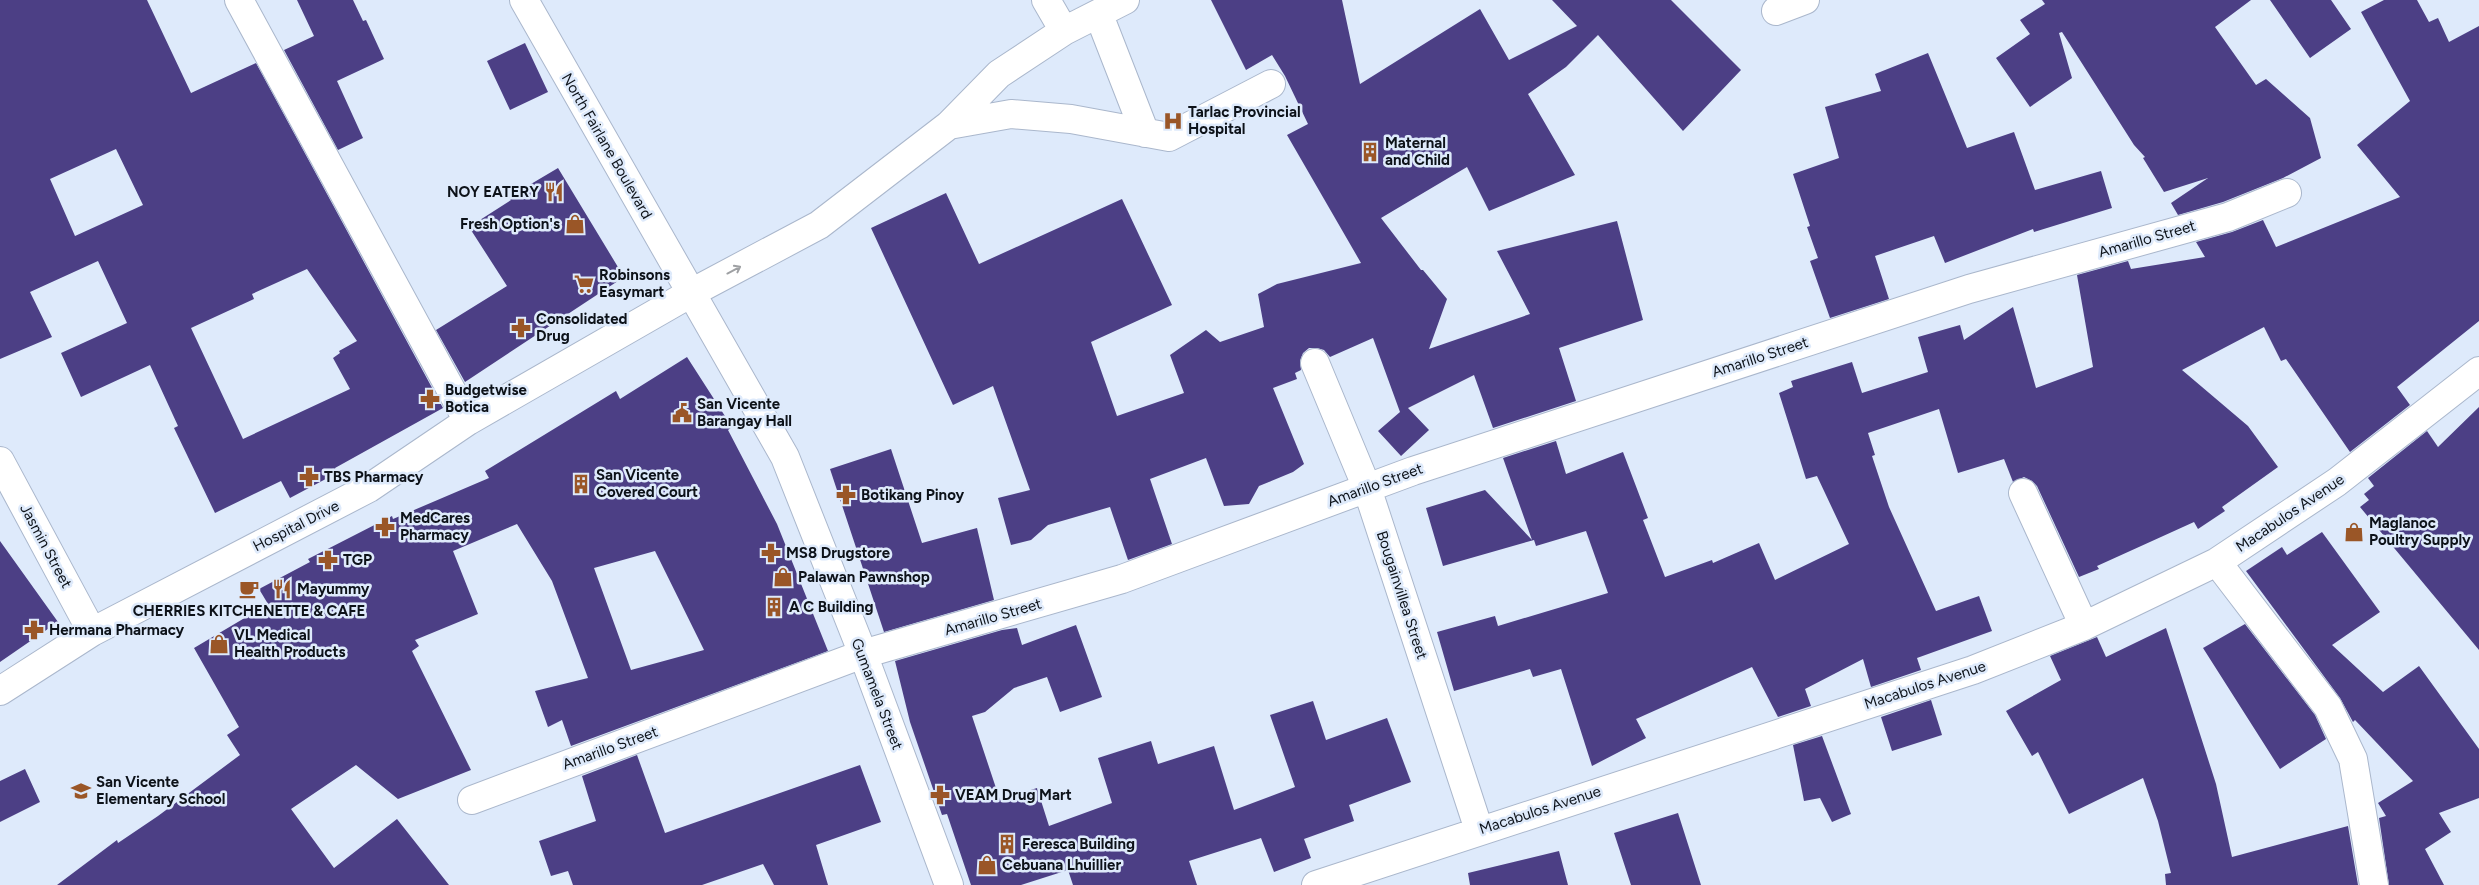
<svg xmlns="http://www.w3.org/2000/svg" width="2479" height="885" viewBox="0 0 2479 885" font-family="Figtree,sans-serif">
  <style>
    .building { fill: #4c3f85; fill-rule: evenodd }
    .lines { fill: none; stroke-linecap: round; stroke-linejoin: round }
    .minor-casing { stroke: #aab7cc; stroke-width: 30 }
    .minor { stroke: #fff; stroke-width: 28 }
    .oneway { stroke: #9ea0a3 }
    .labels { text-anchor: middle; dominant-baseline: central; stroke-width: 5; stroke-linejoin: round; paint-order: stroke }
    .poi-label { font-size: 15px; font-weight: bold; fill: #0d1219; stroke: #deeafb; text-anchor: start }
    .street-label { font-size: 15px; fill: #0d1219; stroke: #deeafb }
  </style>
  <rect width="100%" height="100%" fill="#deeafb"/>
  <!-- building -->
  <path class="building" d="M0 0H147L191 93 256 63 443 408 335 468 337 473 290 498 281 481 215 513 174 428 178 426 150 365 81 397 61 353 127 323 98 261 30 292 52 337 0 359ZM116 149 143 205 75 236 50 179ZM307 269 357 341 339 351 340 353 333 358 350 389 243 439 191 328 254 299 252 294Z
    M297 0H353L363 21 366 20 384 59 337 81 363 138 338 150 284 50 314 36Z
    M1211 0H1342L1360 84 1480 9 1509 60 1577 26 1552 0H1671L1741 70 1683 131 1598 35 1566 67 1528 94 1575 175 1489 211 1467 167 1381 218 1421 270H1423L1447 299 1429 349 1530 314 1497 251 1617 221 1643 320 1559 348 1576 401 1493 428 1474 375 1408 408 1429 430 1401 456 1378 431 1400 412 1373 338 1330 357 1324 350 1317 348H1309L1303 353 1300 361 1301 370 1295 373 1297 379 1273 388 1304 464 1293 472 1259 486 1249 504 1224 506 1206 458 1150 479 1172 544 1128 560 1110 507 1048 525 1031 540 1011 545 998 498 1030 490 993 386 953 405 871 228 946 193 979 264 1122 199 1172 305 1091 342 1117 416 1184 393 1170 355 1206 330 1220 342 1264 327 1258 294 1277 284 1361 263 1287 135 1308 124 1285 76 1272 55 1246 70Z
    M2042 0H2251L2215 27 2256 85 2266 79 2310 118 2321 158 2283 178 2223 202 2178 215 2171 203 2208 178 2164 192 2143 158 2145 157 2134 145 2062 32 2059 33 2072 78 2030 107 1996 58 2030 34 2020 20 2045 4Z
    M2270 0H2331L2351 29 2310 58Z
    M2384 0H2417L2429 22 2438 18 2449 42 2479 26V321L2397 387 2410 405 2350 452 2286 359 2281 361 2264 327 2182 370 2248 426 2278 467 2222 507 2225 511 2198 529 2194 522 2097 566 2099 569 2079 577 2037 486 2032 481 2024 477 2013 482 2004 459 1958 473 1939 409 1868 433 1875 455 1872 456 1889 507 1936 611 1979 596 1992 631 1917 658 1921 670 1871 687 1863 659 1805 689 1811 706 1778 717 1752 667 1636 719 1646 738 1592 766 1561 669 1533 677 1530 669 1454 691 1437 632 1495 616 1498 626 1608 593 1586 531 1536 546 1534 540 1443 566 1426 508 1485 490 1532 540 1503 458 1556 441 1566 474 1623 452 1648 518 1643 520 1665 577 1712 560 1713 563 1759 543 1775 580 1849 544 1817 476 1806 479 1779 393 1793 387 1791 381 1852 362 1862 393 1928 372 1918 337 1960 325 1964 340 2013 307 2036 388 2093 367 2077 275 2128 261 2131 269 2205 257 2196 242 2232 232 2263 220 2276 247 2400 197 2357 145 2410 101 2361 12Z
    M525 43 548 92 510 110 487 61Z
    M1928 53 1967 148 2014 132 2035 190 2101 171 2112 208 2034 232 2033 229 1945 263 1934 236 1875 256 1889 299 1830 318 1810 261 1818 258 1807 227 1810 226 1793 174 1839 158 1825 107 1881 91 1875 74Z
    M558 168 624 277 465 382 436 330 507 286 469 227 511 200 509 197Z
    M687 357 732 427 728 430 777 524 828 651 571 746 562 720 548 727 535 691 588 678 552 581 517 524 453 551 478 614 415 640 419 646 412 651 471 770 398 799 356 765 291 809 334 868 397 819 449 885H57L117 840 118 843 158 816 240 755 227 735 239 727 194 648 268 604 259 589 310 562 308 559 392 516 393 519 489 478 485 471 616 391 620 399ZM655 551 704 650 631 670 594 568Z
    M2479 407V650L2360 507 2369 500 2364 494 2374 486 2368 478 2427 431 2438 447Z
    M891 449 922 543 977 528 994 600 884 632 830 469Z
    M2322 532 2380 612 2332 645 2383 692 2419 666 2479 749V798L2439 813 2451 832 2425 849 2444 885H2389L2379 818 2386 816 2378 803 2413 781 2355 720 2353 722 2340 698 2246 571 2282 547 2287 555Z
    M0 541 58 622 0 662Z
    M2245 624 2315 715 2326 739 2280 769 2203 648Z
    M1076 625 1102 697 1060 712 1047 677 1014 688 985 712 972 716 1000 800 1037 788 1049 826 1112 803 1098 758 1151 741 1158 764 1214 746 1234 810 1295 787 1270 715 1313 701 1326 740 1387 718 1411 782 1349 805 1354 821 1304 839 1311 858 1274 872 1261 838 1189 861 1197 885H1073L1068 870 1021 885H971L947 814 942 815 910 722 895 661 1002 630 1017 628 1022 645Z
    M2166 628 2216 784 2232 857 2348 826 2358 885H2166L2165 874 2171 873 2158 821 2143 778 2069 814 2038 752 2032 756 2006 711 2061 680 2050 656 2097 637 2106 657Z
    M1931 700 1942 735 1892 751 1881 717Z
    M1822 736 1851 814 1832 822 1820 798 1804 801 1793 745Z
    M637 755 665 833 860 765 881 822 816 845 828 885H774L763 864 702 885H573L568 871 551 876 539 841 596 821 582 776Z
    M25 769 40 802 0 822V781Z
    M1678 813 1701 885H1631L1614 833Z
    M1559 851 1568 885H1470L1468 873Z"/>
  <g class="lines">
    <defs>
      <path id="minor" d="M239 0 468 421
        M524 0 785 457 863 654 949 885
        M1046 0 1064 31
        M1776 11 1805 0
        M1099 15 1145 133
        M949 125 1011 114 1071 119 1169 137 1271 84
        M1315 363 1367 488 1479 830
        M0 461 92 632
        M2023 493 2084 626
        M2217 562 2328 707 2353 759 2374 885
        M0 691 92 632 369 488 468 421 691 293 819 225 949 125 999 74 1064 31 1125 0
        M472 800 863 654 1122 579 1413 471 1969 289 2228 217 2287 193
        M1316 885 1973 670 2084 626 2217 562 2337 482 2479 371"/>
    </defs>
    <!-- minor casing -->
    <use href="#minor" class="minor-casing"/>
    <!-- minor -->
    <use href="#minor" class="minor"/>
  </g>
  <!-- one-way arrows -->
  <defs><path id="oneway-shaft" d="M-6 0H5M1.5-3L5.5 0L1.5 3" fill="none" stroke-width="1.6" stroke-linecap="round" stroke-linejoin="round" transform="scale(1.25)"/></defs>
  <use class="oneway" href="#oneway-shaft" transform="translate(734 270) rotate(-28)"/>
  <!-- icons -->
  <defs>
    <symbol id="hospital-bare" viewBox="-9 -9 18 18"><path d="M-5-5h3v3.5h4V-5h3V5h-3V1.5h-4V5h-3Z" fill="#9a5627" stroke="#deeafb" stroke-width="2.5" paint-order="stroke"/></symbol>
    <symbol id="building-bare" viewBox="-9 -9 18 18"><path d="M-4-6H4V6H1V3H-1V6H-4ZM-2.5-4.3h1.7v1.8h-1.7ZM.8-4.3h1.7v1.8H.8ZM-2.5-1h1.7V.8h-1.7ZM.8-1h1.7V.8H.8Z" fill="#9a5627" stroke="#deeafb" stroke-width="2.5" paint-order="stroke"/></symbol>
    <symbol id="restaurant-bare" viewBox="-9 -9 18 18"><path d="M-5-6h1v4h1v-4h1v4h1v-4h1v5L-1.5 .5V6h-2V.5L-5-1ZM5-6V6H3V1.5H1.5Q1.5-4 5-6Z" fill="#9a5627" stroke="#deeafb" stroke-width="2.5" paint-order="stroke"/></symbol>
    <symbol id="shop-bare" viewBox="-9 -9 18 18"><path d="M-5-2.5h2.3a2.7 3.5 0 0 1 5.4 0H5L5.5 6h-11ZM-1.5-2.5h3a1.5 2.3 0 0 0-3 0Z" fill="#9a5627" stroke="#deeafb" stroke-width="2.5" paint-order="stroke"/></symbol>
    <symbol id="supermarket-bare" viewBox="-9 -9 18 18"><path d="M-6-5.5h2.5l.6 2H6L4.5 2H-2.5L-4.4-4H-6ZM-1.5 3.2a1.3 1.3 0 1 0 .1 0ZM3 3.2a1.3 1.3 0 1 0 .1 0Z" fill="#9a5627" stroke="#deeafb" stroke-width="2.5" paint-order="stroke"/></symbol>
    <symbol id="pharmacy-bare" viewBox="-9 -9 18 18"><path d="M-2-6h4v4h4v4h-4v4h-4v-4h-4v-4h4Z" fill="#9a5627" stroke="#deeafb" stroke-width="2.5" paint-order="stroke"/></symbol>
    <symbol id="civic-bare" viewBox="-9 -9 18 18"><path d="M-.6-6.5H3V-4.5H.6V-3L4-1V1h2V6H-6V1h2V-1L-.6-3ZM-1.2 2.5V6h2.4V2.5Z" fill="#9a5627" stroke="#deeafb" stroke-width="2.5" paint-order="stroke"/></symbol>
    <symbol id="cafe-bare" viewBox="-9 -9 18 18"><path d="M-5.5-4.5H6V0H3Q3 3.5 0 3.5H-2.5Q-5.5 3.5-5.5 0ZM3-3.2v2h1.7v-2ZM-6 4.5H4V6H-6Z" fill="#9a5627" stroke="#deeafb" stroke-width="2.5" paint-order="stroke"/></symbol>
    <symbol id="school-bare" viewBox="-9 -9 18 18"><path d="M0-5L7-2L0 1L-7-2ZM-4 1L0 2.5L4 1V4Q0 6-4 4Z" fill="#9a5627" stroke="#deeafb" stroke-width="2.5" paint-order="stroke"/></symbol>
  </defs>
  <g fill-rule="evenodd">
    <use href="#hospital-bare" x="1159" y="107" width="28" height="28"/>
    <use href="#building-bare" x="1356" y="138" width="28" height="28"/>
    <use href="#restaurant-bare" x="540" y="178" width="28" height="28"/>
    <use href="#shop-bare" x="561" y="210" width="28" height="28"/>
    <use href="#supermarket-bare" x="570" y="270" width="28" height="28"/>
    <use href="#pharmacy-bare" x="507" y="314" width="28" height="28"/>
    <use href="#pharmacy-bare" x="416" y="385" width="28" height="28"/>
    <use href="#civic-bare" x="668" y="399" width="28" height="28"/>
    <use href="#pharmacy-bare" x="295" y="463" width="28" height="28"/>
    <use href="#building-bare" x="567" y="470" width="28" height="28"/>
    <use href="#pharmacy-bare" x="832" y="481" width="28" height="28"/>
    <use href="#pharmacy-bare" x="371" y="513" width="28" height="28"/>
    <use href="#shop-bare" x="2340" y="518" width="28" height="28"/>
    <use href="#pharmacy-bare" x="757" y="539" width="28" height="28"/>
    <use href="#pharmacy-bare" x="314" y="546" width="28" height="28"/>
    <use href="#shop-bare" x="769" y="563" width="28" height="28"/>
    <use href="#cafe-bare" x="235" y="575" width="28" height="28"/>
    <use href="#restaurant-bare" x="268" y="575" width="28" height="28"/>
    <use href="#building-bare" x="760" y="593" width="28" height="28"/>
    <use href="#pharmacy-bare" x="20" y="616" width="28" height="28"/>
    <use href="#shop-bare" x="205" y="630" width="28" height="28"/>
    <use href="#school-bare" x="67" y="777" width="28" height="28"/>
    <use href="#pharmacy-bare" x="926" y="781" width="28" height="28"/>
    <use href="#building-bare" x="993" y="830" width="28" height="28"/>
    <use href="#shop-bare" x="973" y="851" width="28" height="28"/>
  </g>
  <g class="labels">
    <!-- poi labels -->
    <g class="poi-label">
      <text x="1188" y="112">Tarlac Provincial<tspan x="1188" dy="17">Hospital</tspan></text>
      <text x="1385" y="143">Maternal<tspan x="1385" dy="17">and Child</tspan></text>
      <text x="539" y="192" text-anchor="end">NOY EATERY</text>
      <text x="560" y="224" text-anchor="end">Fresh Option's</text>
      <text x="599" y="275">Robinsons<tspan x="599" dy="17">Easymart</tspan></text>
      <text x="536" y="319">Consolidated<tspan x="536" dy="17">Drug</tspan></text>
      <text x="445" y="390">Budgetwise<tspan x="445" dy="17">Botica</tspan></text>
      <text x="697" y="404">San Vicente<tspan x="697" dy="17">Barangay Hall</tspan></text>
      <text x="596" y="475">San Vicente<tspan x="596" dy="17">Covered Court</tspan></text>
      <text x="324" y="477">TBS Pharmacy</text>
      <text x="861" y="495">Botikang Pinoy</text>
      <text x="400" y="518">MedCares<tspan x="400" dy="17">Pharmacy</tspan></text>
      <text x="2369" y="523">Maglanoc<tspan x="2369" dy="17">Poultry Supply</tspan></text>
      <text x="786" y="553">MS8 Drugstore</text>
      <text x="343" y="560">TGP</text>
      <text x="798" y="577">Palawan Pawnshop</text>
      <text x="297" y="589">Mayummy</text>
      <text x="789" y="607">A C Building</text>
      <text x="249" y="611" text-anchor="middle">CHERRIES KITCHENETTE &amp; CAFE</text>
      <text x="49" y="630">Hermana Pharmacy</text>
      <text x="234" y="635">VL Medical<tspan x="234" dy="17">Health Products</tspan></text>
      <text x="96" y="782">San Vicente<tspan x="96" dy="17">Elementary School</tspan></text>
      <text x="955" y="795">VEAM Drug Mart</text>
      <text x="1022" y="844">Feresca Building</text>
      <text x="1002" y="865">Cebuana Lhuillier</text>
    </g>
    <!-- street labels -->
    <g class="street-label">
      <text transform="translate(607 146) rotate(60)">North Fairlane Boulevard</text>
      <text transform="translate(2147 239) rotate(-16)">Amarillo Street</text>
      <text transform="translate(1760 357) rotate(-18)">Amarillo Street</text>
      <text transform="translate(1375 485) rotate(-20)">Amarillo Street</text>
      <text transform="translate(2290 513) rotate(-34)">Macabulos Avenue</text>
      <text transform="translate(296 526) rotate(-27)">Hospital Drive</text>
      <text transform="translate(46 546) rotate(62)">Jasmin Street</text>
      <text transform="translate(1402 595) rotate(72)">Bougainvillea Street</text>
      <text transform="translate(993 617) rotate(-16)">Amarillo Street</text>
      <text transform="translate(1925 685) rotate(-18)">Macabulos Avenue</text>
      <text transform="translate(877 694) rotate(69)">Gumamela Street</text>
      <text transform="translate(610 748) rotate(-20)">Amarillo Street</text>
      <text transform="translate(1540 810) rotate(-18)">Macabulos Avenue</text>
    </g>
  </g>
</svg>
